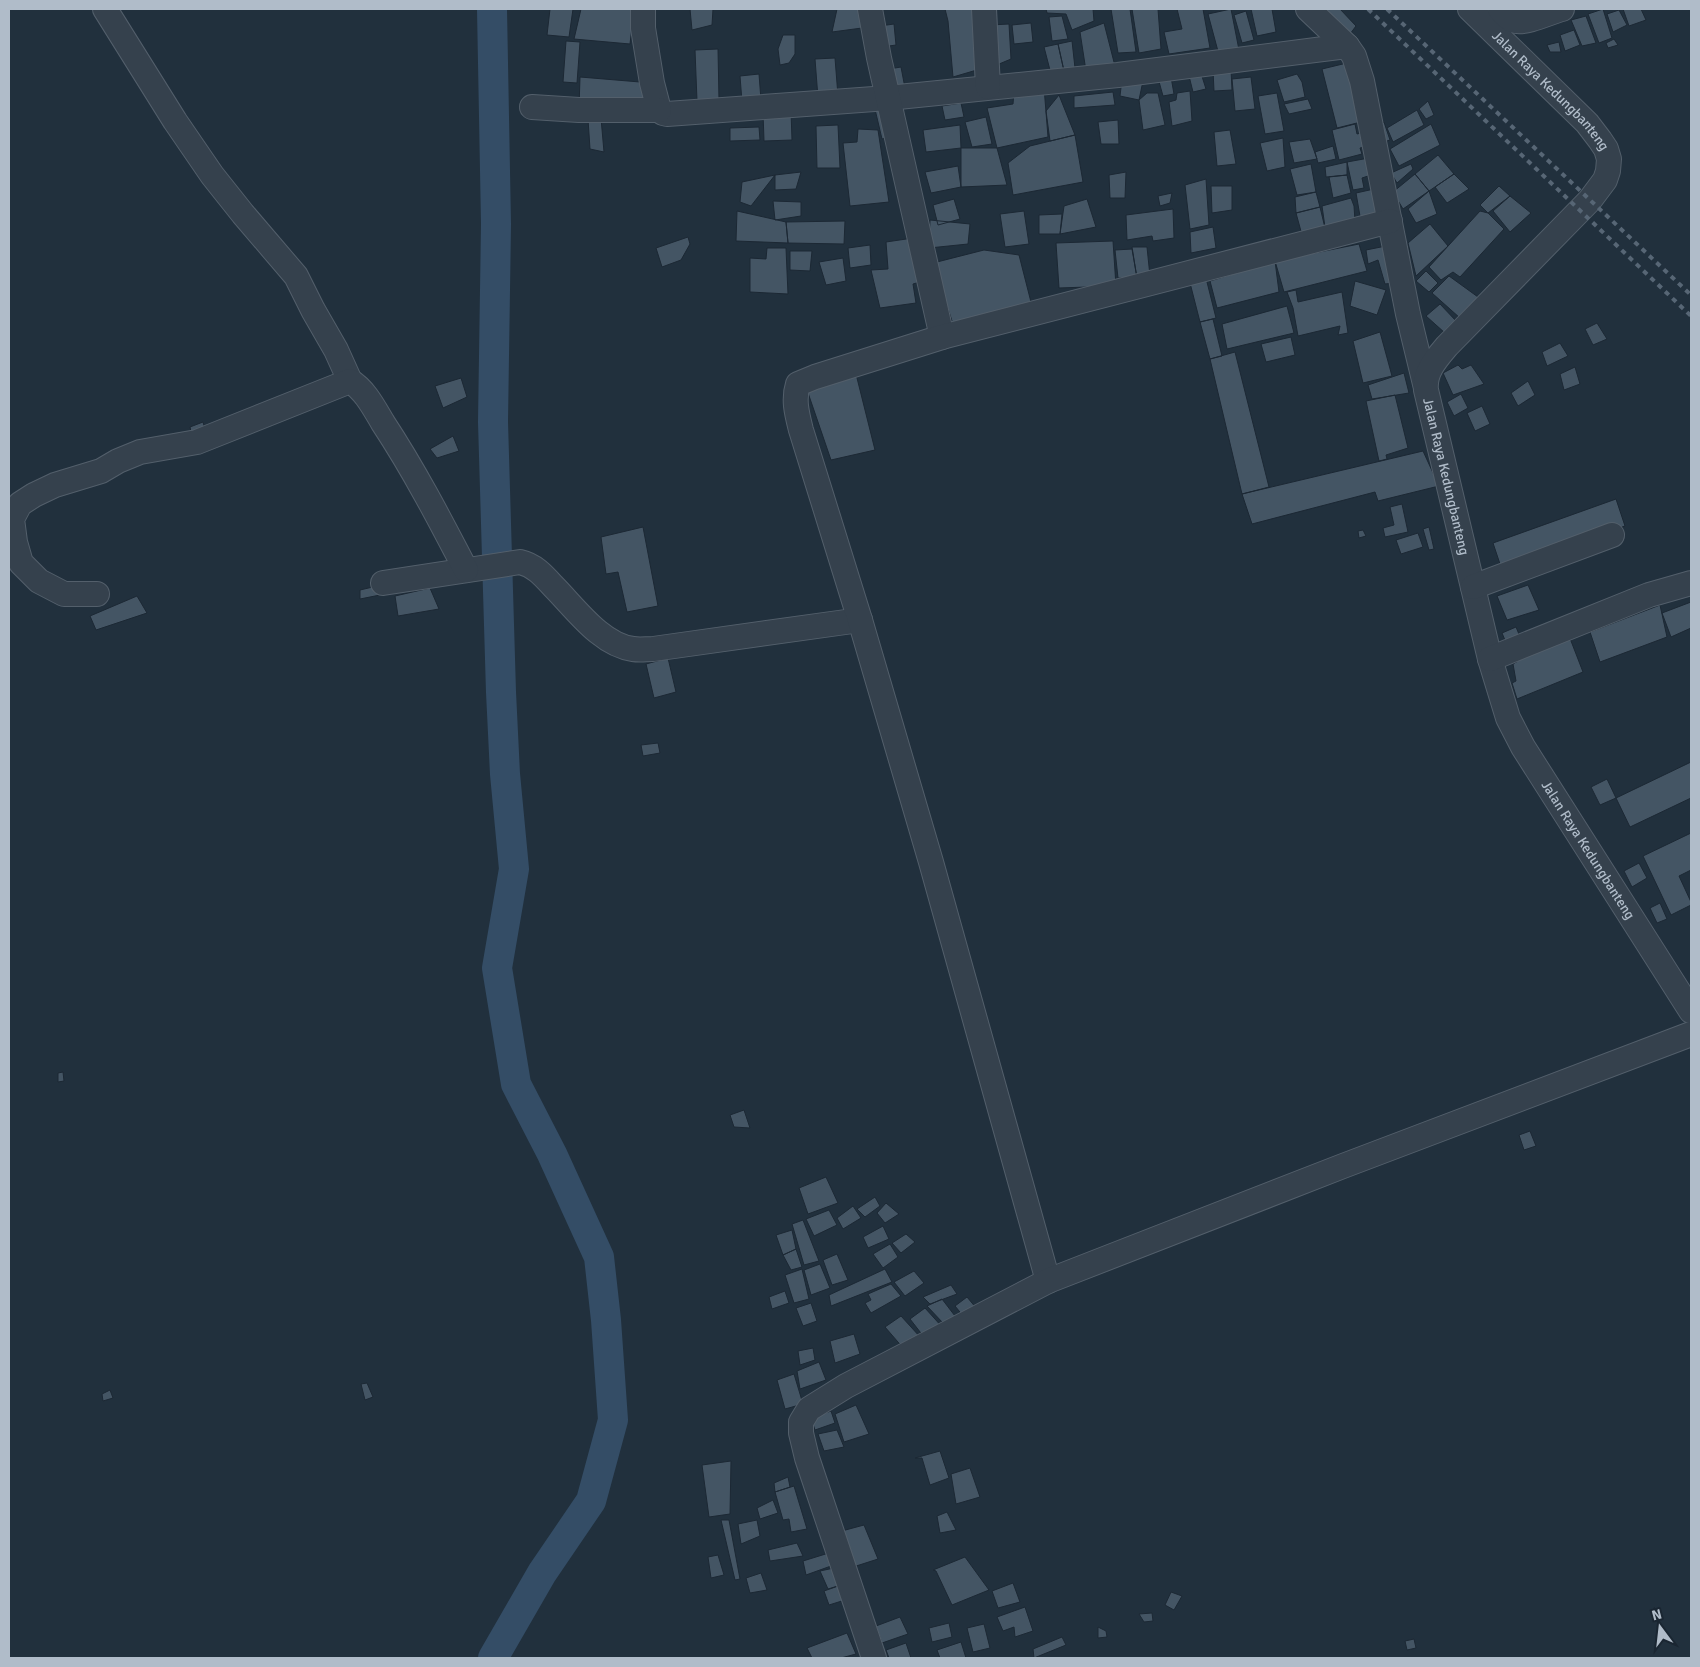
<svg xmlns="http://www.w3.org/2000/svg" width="1700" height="1667" viewBox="0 0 1700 1667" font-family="Signika,sans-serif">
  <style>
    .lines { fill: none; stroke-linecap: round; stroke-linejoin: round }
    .river { stroke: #344d66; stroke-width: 30 }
    .building { fill: #445564; stroke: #1c2834 }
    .minor-casing { stroke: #535f6b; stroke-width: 26 }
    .minor { stroke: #35414d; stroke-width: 24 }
    .rail { stroke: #576675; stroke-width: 4; stroke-dasharray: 5 5; stroke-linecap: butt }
    .labels { text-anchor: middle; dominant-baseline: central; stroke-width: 4; stroke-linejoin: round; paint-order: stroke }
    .street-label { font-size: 14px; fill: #b0bcc9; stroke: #1a2632 }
  </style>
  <rect width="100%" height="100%" fill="#21303d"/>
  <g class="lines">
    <!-- river -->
    <path class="river" d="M492 9 496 224 493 422 501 692 505 774 514 869 497 968 516 1084 552 1154 599 1257 606 1320 613 1420 591 1501 542 1573 493 1658"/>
  </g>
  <!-- building -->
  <path class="building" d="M550 9H573L569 37 547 35Z
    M581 9H634L630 44 574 39Z
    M690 9H713L712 25 692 30Z
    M837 9H859L862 28 832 32Z
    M945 9H979L987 67 953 77 948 21Z
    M1046 9H1093L1094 21 1072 30 1066 14 1047 13Z
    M1111 9H1130L1136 52 1118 53Z
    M1132 9H1158L1161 49 1139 53Z
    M1177 9H1203L1210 48 1169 54 1164 32 1182 29Z
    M1231 9 1240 55H1219L1208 14Z
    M1251 9H1272L1276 32 1257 36Z
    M1315 9H1340L1356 26 1347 38Z
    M1603 9 1612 38 1599 43 1588 14Z
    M1623 9H1641L1646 20 1629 26Z
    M1619 10 1627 25 1613 32 1607 14Z
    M1246 11 1254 40 1242 43 1234 15Z
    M1062 16 1068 39 1052 41 1049 17Z
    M1586 16 1596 43 1582 46 1571 20Z
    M1031 23 1033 42 1014 44 1012 25Z
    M1104 23 1115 66 1086 71 1080 32Z
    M894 24 896 45 882 47 880 26Z
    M1009 24 1011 59 992 67 990 25Z
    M1574 30 1580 45 1565 51 1560 35Z
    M783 35H795V54L789 63 780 65 778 49Z
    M1614 39 1618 45 1608 48 1606 43Z
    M566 41 580 42 577 83 563 82Z
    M1072 41 1075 68 1064 71 1058 44Z
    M1559 42 1561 52H1550L1547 45Z
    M1058 44 1064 71 1051 74 1044 47Z
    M718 49 719 100 697 101 695 50Z
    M835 58 838 96 818 98 815 59Z
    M1351 62 1365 121 1337 128 1322 69Z
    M901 67 905 88 893 91 889 69Z
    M1231 69 1232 90 1214 91 1213 70Z
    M1200 70 1206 89 1193 92 1188 72Z
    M759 74 761 100 742 102 740 76Z
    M1297 74 1302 82 1305 97 1284 102 1277 80Z
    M580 77 652 83 656 109 579 108Z
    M1171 77 1174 94 1163 96 1158 78Z
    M1251 77 1255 109 1235 111 1232 79Z
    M1122 79 1143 81 1139 100 1120 96Z
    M1044 87 1048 137 997 148 987 108 1013 104 1014 91Z
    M1190 91 1192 121 1172 126 1169 102 1176 100 1177 93Z
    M1113 92 1115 105 1074 108V96Z
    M1147 93H1158L1165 125 1143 130 1139 100Z
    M1277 93 1284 131 1265 134 1258 96Z
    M1059 95 1075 135 1050 141 1046 111Z
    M1308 99 1312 109 1289 114 1284 104Z
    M1428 101 1434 115 1426 119 1419 109Z
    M886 103 894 136 882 139 874 105Z
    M961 103 964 117 945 120 942 106Z
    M1417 110 1424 125 1393 142 1387 128Z
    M791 111 792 140 764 141 763 112Z
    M986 117 992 144 972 147 965 122Z
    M601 118 604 152 590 149 588 119Z
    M1118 120 1119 144H1101L1098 122Z
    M1384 122 1390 140 1381 143 1376 128Z
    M1355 124 1357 134 1361 133 1364 147 1360 148 1362 154 1339 160 1332 130Z
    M1431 124 1440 145 1399 166 1390 149Z
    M838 125 840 168H817L816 126Z
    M960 125 961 148 926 152 923 130Z
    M759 127 760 140 730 141V128Z
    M858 129 878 130 889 202 850 206 843 143 857 142Z
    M1230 130 1236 164 1217 166 1214 132Z
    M1075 135 1083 182 1013 195 1008 163 1030 146Z
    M1283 138 1285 167 1267 171 1260 143Z
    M1310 139 1317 159 1294 163 1289 142Z
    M1333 146 1336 159 1318 163 1315 152Z
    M961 148H997L1007 185 961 187Z
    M1438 155 1454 174 1429 191 1415 174Z
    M1369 158 1374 174 1362 178 1364 188 1353 190 1347 162Z
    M1347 162V175L1326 177 1325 167Z
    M1311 164 1316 192 1297 195 1290 169Z
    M1411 164 1413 169 1397 183 1391 173Z
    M958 166 961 187 931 193 925 172Z
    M801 172 796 189 775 190V175Z
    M1126 172 1125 198H1110L1109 175Z
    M1415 174 1429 191 1403 209 1393 192Z
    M1454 174 1469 189 1447 203 1435 187Z
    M775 175 751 206 740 202 742 182Z
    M1347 175 1351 193 1333 198 1329 177Z
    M1206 179 1209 225 1190 229 1185 185Z
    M1211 186H1232V210L1212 213Z
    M1499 186 1510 196 1488 213 1480 205Z
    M1374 189 1380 218 1361 222 1356 193Z
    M1429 191 1437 214 1416 223 1408 209Z
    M1316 192 1320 207 1296 213 1295 197Z
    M1172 193 1170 203 1160 206 1158 196Z
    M1510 196 1531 213 1510 232 1493 211Z
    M1351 198 1354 206 1355 221 1326 234 1322 206Z
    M954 199 960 219 938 225 933 205Z
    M1087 199 1096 227 1060 234 1064 206Z
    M773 201 801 202V216L775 220Z
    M1320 207 1325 228 1302 235 1296 213Z
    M1173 209 1174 238 1153 241 1152 236 1127 240 1126 215Z
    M737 211 786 222 788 243 736 241Z
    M1024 211 1029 244 1005 247 1000 214Z
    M1480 211 1488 213 1504 229 1460 277 1453 272 1441 280 1429 267Z
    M1062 214 1060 234H1039V215Z
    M930 220 970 224 968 244 929 248Z
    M845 221 844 244 788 243 786 222Z
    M1430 224 1448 246 1416 276 1408 243Z
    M1213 227 1216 248 1191 253 1190 232Z
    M688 237 690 244 681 260 662 267 656 248Z
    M913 238 920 282 913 284 916 303 880 308 871 270 888 269 886 242Z
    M1113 241 1116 286 1059 288 1056 243Z
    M1359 244 1367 271 1284 292 1275 261Z
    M870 245 871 265 850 268 848 248Z
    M1386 246 1394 283 1385 284 1378 260 1368 264 1366 250Z
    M1132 247H1147L1150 276 1137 278Z
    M767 248H786L788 294 750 292V258L766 259Z
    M1132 249 1137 278H1118L1115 250Z
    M984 250 1019 255 1032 306 954 327 933 263Z
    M790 251H812L810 271 790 270Z
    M843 258 846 281 826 285 819 262Z
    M1275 261 1279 292 1217 308 1210 281Z
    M1426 271 1438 283 1429 292 1416 281Z
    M1205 274 1216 318 1200 322 1189 279Z
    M1449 276 1478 297 1460 318 1432 293Z
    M1355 281 1386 290 1377 315 1350 306Z
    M1296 290 1298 302 1342 292 1348 333 1338 335 1340 326 1298 336 1293 308 1287 292Z
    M1440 304 1457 322 1445 333 1426 316Z
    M1287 306 1294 333 1227 349 1222 324Z
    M1213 319 1222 356 1210 359 1200 322Z
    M1597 323 1607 339 1593 345 1585 329Z
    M1380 332 1392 376 1363 383 1353 341Z
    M1291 337 1295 355 1266 362 1261 344Z
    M1560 343 1568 356 1547 366 1542 352Z
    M1235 352 1269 487 1242 494 1210 359Z
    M1458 365 1462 369 1471 365 1484 384 1453 395 1443 373Z
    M1575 367 1580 384 1564 390 1560 374Z
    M1404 373 1409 393 1372 399 1368 385Z
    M856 374 875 450 831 460 806 387Z
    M461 378 467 397 443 408 435 386Z
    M1528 381 1535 395 1518 406 1511 393Z
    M1461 394 1468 408 1454 416 1447 402Z
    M1395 395 1408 448 1386 455 1387 459 1379 461 1366 401Z
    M1482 406 1490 424 1475 431 1467 413Z
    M203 422 206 433 192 437 190 427Z
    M453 436 459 451 437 458 430 449Z
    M1423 451 1439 486 1378 501 1375 492 1252 524 1242 494Z
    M1616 499 1625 526 1502 570 1493 543Z
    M1402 504 1408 532 1385 537 1383 528 1394 525 1390 507Z
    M643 527 658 606 627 612 618 572 606 574 601 537Z
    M1429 527 1434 549 1429 550 1423 529Z
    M1363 530 1366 536 1359 538 1358 531Z
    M1418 533 1423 547 1401 554 1396 540Z
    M1528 585 1539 610 1507 620 1497 596Z
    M377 586 380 595 360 599V590Z
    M430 588 439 609 398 616 395 596Z
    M137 596 147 613 96 630 90 616Z
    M1691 602V628L1671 637 1662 613Z
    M1660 605 1667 637 1600 662 1590 632Z
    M1516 627 1521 639 1507 645 1502 633Z
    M1566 628 1583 672 1517 699 1512 683 1516 681 1513 664 1518 661 1516 652Z
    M668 658 676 692 654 698 646 664Z
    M658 743 660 753 643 756 641 745Z
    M1691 762V798L1630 827 1616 798Z
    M1607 779 1616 798 1600 805 1591 787Z
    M1691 833V870L1679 876 1691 902V905L1671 915 1643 856Z
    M1639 863 1647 878 1632 887 1624 871Z
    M1660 903 1667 919 1657 923 1650 908Z
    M63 1072 64 1081 58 1082V1073Z
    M744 1110 750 1128 734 1127 730 1115Z
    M1530 1131 1536 1146 1524 1150 1519 1135Z
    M826 1177 838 1203 808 1214 799 1188Z
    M875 1197 880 1206 865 1217 857 1209Z
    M886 1203 899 1214 885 1223 877 1213Z
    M853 1206 861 1218 843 1229 837 1218Z
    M829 1210 837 1225 814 1236 806 1219Z
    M803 1220 819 1261 804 1265 792 1224Z
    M883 1226 889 1239 868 1248 863 1237Z
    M792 1230 796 1249 783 1255 776 1235Z
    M906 1234 915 1242 901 1253 892 1243Z
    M890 1244 898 1257 883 1268 873 1254Z
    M796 1249 802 1267 791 1270 783 1255Z
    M837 1254 848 1280 832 1285 823 1260Z
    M820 1264 830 1288 811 1295 804 1270Z
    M802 1269 809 1299 794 1303 785 1275Z
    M885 1269 892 1282 831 1306 829 1295Z
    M914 1271 924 1283 905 1296 894 1282Z
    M891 1284 901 1296 871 1313 865 1303 871 1300 868 1294Z
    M951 1285 957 1294 930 1304 923 1297Z
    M785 1291 789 1303 772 1309 769 1297Z
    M967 1297 977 1309 964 1317 955 1306Z
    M942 1299 955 1316 943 1323 927 1306Z
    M811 1303 817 1321 803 1326 796 1308Z
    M925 1308 944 1329 924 1337 910 1319Z
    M901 1316 921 1338 904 1349 885 1327Z
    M854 1334 860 1354 835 1363 830 1341Z
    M813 1348 815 1360 800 1365 798 1351Z
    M819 1362 826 1380 800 1389 797 1371Z
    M794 1374 803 1404 785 1409 777 1380Z
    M367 1383 373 1397 365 1400 361 1384Z
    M110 1390 113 1398 103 1401 102 1394Z
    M856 1405 869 1434 844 1442 835 1414Z
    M831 1411 835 1423 815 1430 811 1418Z
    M837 1430 844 1447 824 1451 818 1434Z
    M940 1451 949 1478 930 1485 922 1458H915Z
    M731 1461 730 1514 709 1517 702 1465Z
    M970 1468 980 1497 956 1504 951 1474Z
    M788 1477 790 1487 775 1492 774 1483Z
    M794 1486 807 1529 791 1532 789 1519 783 1520 775 1492Z
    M773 1500 778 1513 760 1519 757 1508Z
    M947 1512 956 1530 940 1533 937 1516Z
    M721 1520H729L740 1579 735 1580Z
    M757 1520 760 1536 741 1544 738 1524Z
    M864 1525 878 1559 850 1568 838 1532Z
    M797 1543 803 1556 770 1561 768 1550Z
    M832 1552 831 1566 806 1575 803 1561Z
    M718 1555 724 1575 711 1578 708 1557Z
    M965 1557 989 1590 952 1605 936 1571 933 1570Z
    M834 1568 841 1585 828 1589 820 1571Z
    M761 1573 767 1590 750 1593 746 1578Z
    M1013 1583 1020 1602 998 1608 992 1591Z
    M841 1585 845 1600 829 1605 824 1591Z
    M1171 1592 1182 1596 1174 1610 1165 1605Z
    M1025 1607 1033 1631 1015 1637 1014 1627 1003 1631 997 1617Z
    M1152 1613 1153 1621 1144 1622 1139 1614Z
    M900 1617 908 1634 882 1643 876 1626Z
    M949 1623 952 1637 932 1642 929 1628Z
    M984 1624 990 1648 973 1652 967 1628Z
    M1098 1627 1106 1631 1107 1637 1098 1638Z
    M847 1633 856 1654 841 1658H812L807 1648Z
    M1062 1637 1066 1645 1034 1658 1033 1649Z
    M1414 1639 1416 1648 1407 1650 1405 1641Z
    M961 1642 966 1658H940L937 1650Z
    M906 1643 911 1658H889L886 1650Z"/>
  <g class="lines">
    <defs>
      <g id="minor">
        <path d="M105 9 175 121 212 175 243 214 296 276 313 310 336 350 350 381"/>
        <path d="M643 9V28L652 83 659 110 663 113 667 114 888 98 1118 75 1347 46"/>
        <path d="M870 9 879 58 942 337"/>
        <path d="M984 9 988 87"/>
        <path d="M1308 9 1347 46 1354 56 1362 81 1408 314 1425 384"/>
        <path id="s1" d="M1470 9 1587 123 1600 140 1606 149 1609 159 1608 171 1605 180 1590 200 1447 346C1436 359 1424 372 1426 390L1490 659 1508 718 1523 747 1691 1011"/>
        <path d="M1500 9C1504 14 1509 20 1516 21 1528 23 1550 12 1562 9"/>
        <path d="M532 107 579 110H659"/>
        <path d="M383 583 520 562C534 565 543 575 553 586 575 608 601 645 633 649 640 650 646 649 653 649L860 620"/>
        <path d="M1473 587 1612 535"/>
        <path d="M97 594H64L39 581 21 563 15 542 12 519 20 504 34 495 55 485 101 471 118 461 140 452 197 442 350 381C365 390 374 408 383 423 414 470 440 520 466 570"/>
        <path d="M1490 659 1649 595 1691 583"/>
        <path d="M1048 1281 931 862 860 620 801 430C797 414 793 400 798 384L815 377 942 337 1390 221"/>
        <path d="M874 1658 807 1458 801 1433V1422L809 1409 846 1386 1048 1281 1343 1166 1691 1034"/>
      </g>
    </defs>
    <!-- minor casing -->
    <use href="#minor" class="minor-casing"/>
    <!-- minor -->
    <use href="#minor" class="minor"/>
    <!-- rail -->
    <path class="rail" d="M1368 9 1691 316
      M1387 9 1691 295"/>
  </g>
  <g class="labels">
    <!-- street labels -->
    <g class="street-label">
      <text stroke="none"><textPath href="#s1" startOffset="115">Jalan Raya Kedungbanteng</textPath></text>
      <text stroke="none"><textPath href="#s1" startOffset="596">Jalan Raya Kedungbanteng</textPath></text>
      <text stroke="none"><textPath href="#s1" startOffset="1000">Jalan Raya Kedungbanteng</textPath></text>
    </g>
  </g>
  <!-- border -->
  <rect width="1700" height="1667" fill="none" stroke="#b0bcc9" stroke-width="20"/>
  <!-- north arrow -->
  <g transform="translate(1660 1627) rotate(345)" stroke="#1a2632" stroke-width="4" paint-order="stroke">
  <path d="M0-4L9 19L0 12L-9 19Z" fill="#b0bcc9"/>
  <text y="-8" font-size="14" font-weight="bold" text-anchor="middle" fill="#b0bcc9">N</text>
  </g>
</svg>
